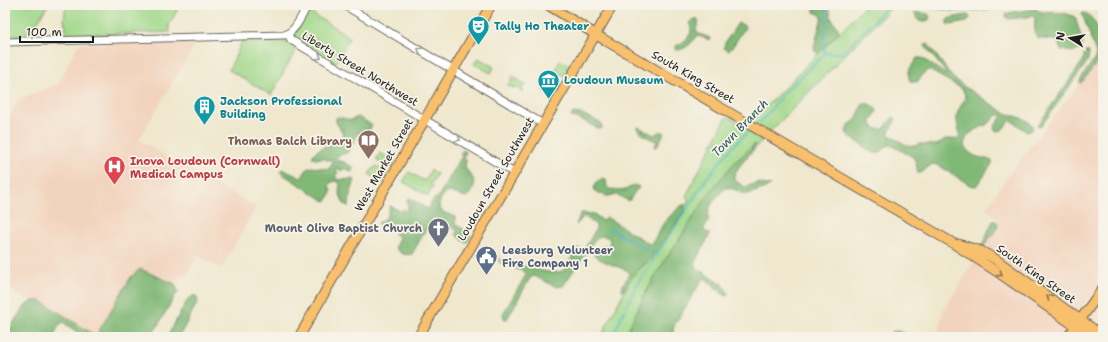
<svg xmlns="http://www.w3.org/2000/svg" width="1108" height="342" viewBox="0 0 1108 342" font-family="'Shantell Sans',sans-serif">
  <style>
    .built { fill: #f2d4be }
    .green { fill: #a1d88a; stroke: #5e7a53 }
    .forest { fill: #80b876; stroke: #4e6a49 }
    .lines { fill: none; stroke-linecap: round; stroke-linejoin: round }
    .stream { stroke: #46b0c5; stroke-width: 1.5 }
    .minor-casing { stroke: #66635a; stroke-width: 9 }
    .major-casing { stroke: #66635a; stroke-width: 11 }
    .minor { stroke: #fff; stroke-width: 7 }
    .major { stroke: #f8bf6c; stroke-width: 9 }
    .oneway { stroke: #999 }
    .oneway2 { stroke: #8a6e44 }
    .labels { text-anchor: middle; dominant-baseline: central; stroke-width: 3.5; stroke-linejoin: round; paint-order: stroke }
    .culture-label { font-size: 11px; font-weight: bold; fill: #0d838f; stroke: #f7f3e8; text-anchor: start }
    .street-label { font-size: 11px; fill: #1c1c1c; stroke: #f7f3e8 }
    .education-label { font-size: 11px; font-weight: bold; fill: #785e54; stroke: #f7f3e8; text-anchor: end }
    .health-label { font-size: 11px; font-weight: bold; fill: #be3a42; stroke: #f7f3e8; text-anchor: start }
    .worship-label { font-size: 11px; font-weight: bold; fill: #5b616d; stroke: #f7f3e8; text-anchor: end }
    .service-label { font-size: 11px; font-weight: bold; fill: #4e5e75; stroke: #f7f3e8; text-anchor: start }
    .water-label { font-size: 12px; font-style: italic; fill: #2d5760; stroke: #f7f3e8 }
  </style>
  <rect width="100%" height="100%" fill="#f7f3e8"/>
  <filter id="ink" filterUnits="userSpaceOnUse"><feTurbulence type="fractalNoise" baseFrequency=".025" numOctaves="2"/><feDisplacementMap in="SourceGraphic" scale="8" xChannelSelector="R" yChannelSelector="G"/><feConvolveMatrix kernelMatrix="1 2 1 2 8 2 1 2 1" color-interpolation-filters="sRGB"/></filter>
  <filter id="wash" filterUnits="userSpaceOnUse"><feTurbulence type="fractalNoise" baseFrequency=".012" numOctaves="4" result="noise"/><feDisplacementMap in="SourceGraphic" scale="16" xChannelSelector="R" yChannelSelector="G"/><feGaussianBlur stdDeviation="0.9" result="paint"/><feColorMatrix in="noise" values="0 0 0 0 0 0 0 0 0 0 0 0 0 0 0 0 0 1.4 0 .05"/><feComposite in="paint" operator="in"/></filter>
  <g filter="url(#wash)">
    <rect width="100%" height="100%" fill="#efe8ce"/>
    <!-- built -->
    <path class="built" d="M198 39 139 140 256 207 221 269 198 256 187 274H180L175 284 140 269 131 277 96 337H88L5 286V189L8 183 5 181V123L19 99 58 84 78 44Z
      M1103 53V337H937L943 311 999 221 986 208 1010 173Z"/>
    <!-- green -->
    <path class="green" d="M5 5H48L29 35 5 36Z
      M66 5H180L169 25 170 32 67 35 64 19Z
      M866 5H897L889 10 767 135 739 166 699 217 630 337H601L636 268 656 249 689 200 686 196 726 118 729 117 746 127Z
      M916 5H1020C983 11 953 13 916 5Z
      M308 11 350 37 335 64 293 38Z
      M279 38 297 48 271 95 229 70 243 39Z
      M478 58 494 67 491 73 474 64Z
      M560 60 571 66 565 76 555 71Z
      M512 76 526 85 522 87 523 92 514 87 513 88 507 85 511 82Z
      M549 80 559 86 553 96 543 90Z
      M380 153 395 161 391 169 376 160Z
      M376 166 389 173 383 183 369 174 373 168H375Z
      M431 170 437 174 430 185 433 187 428 196 403 182 409 172 425 181Z"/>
    <!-- forest -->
    <path class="forest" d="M816 5H829L831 18 838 28 839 31 818 54 815 51 814 47 822 17 819 14 814 12V9Z
      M1035 9 1041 12 1064 13 1075 17 1083 43 1080 49C1073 53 1067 52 1060 49L1058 41C1036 35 1034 47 1035 18L1033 16 1009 19 1007 18 1006 14 1009 13Z
      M915 13H921L928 14 930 16 928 21C922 24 915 20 915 13Z
      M1082 13C1092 13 1093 24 1100 29L1103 27V55L1082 82 1080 83V80L1095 58 1096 53Z
      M967 15 969 16 970 18 967 22 950 25 947 24V20L950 18Z
      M693 19H697L699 21 696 29 697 33 710 38V40L698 36 695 37C692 44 683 51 675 50L676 46C681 44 692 37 691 29 691 27 690 25 689 23Z
      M738 23 746 26 731 49 729 51 724 48 725 43Z
      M925 44H928L953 78 962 85 1005 113 1025 119 1032 125V130L1027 132 1011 120 1002 130 995 131 994 127 1002 116 998 114C994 117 992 121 989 123 978 130 965 131 964 146 973 159 979 156 992 161V164L976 186 970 185 938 165 932 164 921 173H918L916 162 913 157 893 146 891 145 887 146 880 153H874L870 151 847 134 846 130 850 124 856 120 863 103C868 103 875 106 877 111L870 122 876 129H884L892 118H895L896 119 888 134 906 145 915 146 919 144H923L937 145 945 139H957L960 135C959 128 956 122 957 115 959 104 971 99 961 88L929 70 926 71 917 82 910 81C906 71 912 66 917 58H922L945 74H947L925 46Z
      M1085 51 1089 52 1088 60 1085 65 1041 126 1038 127V125L1083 61Z
      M573 113 582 114 601 123 602 127 601 129C591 127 581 117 571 117Z
      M338 117 351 120 358 117 372 125 366 136 359 132 347 153 339 155 335 159 337 161H342L353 167 352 172 344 168 342 171 337 168 336 171 338 172 335 177C342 183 348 177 355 180L350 195 349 206H348L344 204 339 192 340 185 339 182 335 181 330 183 329 186C333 192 330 195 327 200L325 201 281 173 280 171 282 169 301 178 308 168 311 167 329 169 333 162 329 159 328 161 324 158 314 159 312 157C315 148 335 143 343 138V133L336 122V118Z
      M638 127 654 135 662 131 664 133 657 147H654L657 142C650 138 641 135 637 128Z
      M755 144C752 156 732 169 734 180L745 187 758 183 771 186C764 188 752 194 746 194 738 193 733 186 725 188 718 197 705 207 709 219L703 230 710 234 695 262 697 268 718 282 719 284 722 283 728 293 727 295 725 296 705 278H703L674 326 672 337H625L643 297 660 268 710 192 733 164Z
      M463 150 466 152 463 158 466 160 465 168C467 171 469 172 471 175 477 184 474 193 465 197L450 192 445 193C440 199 435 208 445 213 449 215 452 215 455 217V224L470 234V236L467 242H465L456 235 457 230 433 217 412 254C404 256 399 253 395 247L399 238 398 235 394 234 395 227 389 225 385 231 378 224V223L385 219 387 216 390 206 400 211 402 209 406 211 408 208 407 200 410 198 427 209 435 198 437 199 462 156 460 154Z
      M602 179 606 180 607 187 609 189 625 190 635 185 639 187 637 190H636L629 201 617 195 606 196 595 191 594 188 597 182Z
      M682 205H685L684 211 675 225 648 262 634 274 624 290H622C622 283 630 277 629 271 619 267 597 261 592 252L597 248 609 245 610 240 608 237 601 236 594 241 563 286 557 287 534 276 530 278 507 319H504L503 314 527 273 499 262V259H502C515 263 553 278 564 270 569 265 572 256 575 250L577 248 584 250 596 229V225L584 216 576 225 581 213 594 214 603 221 606 217 651 245 665 221Z
      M993 221H996L998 223 997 228 983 247H981Z
      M140 269 175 284 178 291 151 337H84L63 322 59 325 53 337H6C12 327 21 306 31 302 34 300 38 301 41 301L93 334H97L131 277Z
      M195 295 198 299 197 303 179 337H167L188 299Z
      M893 331H899L914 337H886Z"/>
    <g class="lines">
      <!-- stream -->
      <path class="stream" d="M824 5C832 22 819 37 825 53
        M915 5 954 11 997 9 1020 5
        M1097 5 1103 6
        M757 124C769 116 774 103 784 93 797 80 812 68 825 53H843L889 5
        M5 180 8 182 11 186 5 198
        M609 228 645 249 657 254
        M612 337 636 286 707 178 732 147 751 129"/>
    </g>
  </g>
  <g filter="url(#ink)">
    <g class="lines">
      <defs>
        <path id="minor" d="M344 5 543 124
          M288 34 291 40 514 173
          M5 42 284 35C296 32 302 14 308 5"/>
        <path id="major" d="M548 5 603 39 951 242 999 273 1091 337
          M958 244 981 251 995 259 1103 336
          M299 337 491 5
          M418 337 613 5
          M1068 337 1103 288"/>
      </defs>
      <!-- minor casing -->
      <use href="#minor" class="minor-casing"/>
      <!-- major casing -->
      <use href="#major" class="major-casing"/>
      <!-- minor -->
      <use href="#minor" class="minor"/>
      <!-- major -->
      <use href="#major" class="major"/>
    </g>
    <!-- one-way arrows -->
    <defs><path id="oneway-chevron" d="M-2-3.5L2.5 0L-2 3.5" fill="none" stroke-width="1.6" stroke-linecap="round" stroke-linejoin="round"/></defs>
    <g class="oneway">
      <use href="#oneway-chevron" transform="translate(420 50) rotate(-150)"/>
      <use href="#oneway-chevron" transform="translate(319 57) rotate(31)"/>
      <use href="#oneway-chevron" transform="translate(458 139) rotate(31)"/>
    </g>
    <g class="oneway2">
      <use href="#oneway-chevron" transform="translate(1000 274) rotate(34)"/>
      <use href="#oneway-chevron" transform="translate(1049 297) rotate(-144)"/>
    </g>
  </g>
  <!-- icons -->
  <defs>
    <symbol id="theatre-pin" viewBox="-11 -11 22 30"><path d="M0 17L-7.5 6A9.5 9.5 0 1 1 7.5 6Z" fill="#0f9aa8" stroke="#f7f3e8"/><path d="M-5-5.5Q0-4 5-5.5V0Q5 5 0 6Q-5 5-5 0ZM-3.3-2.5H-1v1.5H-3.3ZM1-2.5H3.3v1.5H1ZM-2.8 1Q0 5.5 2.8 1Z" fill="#fff"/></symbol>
    <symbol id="museum-pin" viewBox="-11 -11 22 30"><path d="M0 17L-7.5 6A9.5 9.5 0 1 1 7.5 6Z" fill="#0f9aa8" stroke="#f7f3e8"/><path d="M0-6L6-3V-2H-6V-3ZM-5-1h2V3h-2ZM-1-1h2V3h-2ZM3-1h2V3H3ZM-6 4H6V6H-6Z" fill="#fff"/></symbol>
    <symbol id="building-pin" viewBox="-11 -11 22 30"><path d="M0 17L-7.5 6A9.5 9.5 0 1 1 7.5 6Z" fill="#0f9aa8" stroke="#f7f3e8"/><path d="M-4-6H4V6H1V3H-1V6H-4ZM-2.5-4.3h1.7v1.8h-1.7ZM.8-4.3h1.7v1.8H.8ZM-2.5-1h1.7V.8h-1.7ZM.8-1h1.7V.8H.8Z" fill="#fff"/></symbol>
    <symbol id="library-pin" viewBox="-11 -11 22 30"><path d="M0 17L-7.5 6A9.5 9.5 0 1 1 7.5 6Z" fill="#8d6e63" stroke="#f7f3e8"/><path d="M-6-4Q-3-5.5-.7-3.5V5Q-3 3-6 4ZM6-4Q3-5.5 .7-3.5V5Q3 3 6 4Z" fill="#fff"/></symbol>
    <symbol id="hospital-pin" viewBox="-11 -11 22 30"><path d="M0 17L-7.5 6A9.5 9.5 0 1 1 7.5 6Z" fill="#e0444e" stroke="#f7f3e8"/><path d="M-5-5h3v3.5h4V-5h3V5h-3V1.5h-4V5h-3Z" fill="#fff"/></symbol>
    <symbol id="church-pin" viewBox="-11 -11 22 30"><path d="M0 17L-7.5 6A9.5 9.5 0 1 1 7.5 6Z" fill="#6b7280" stroke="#f7f3e8"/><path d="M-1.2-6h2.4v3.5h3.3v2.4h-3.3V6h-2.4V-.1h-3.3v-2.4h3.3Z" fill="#fff"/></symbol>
    <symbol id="civic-pin" viewBox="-11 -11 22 30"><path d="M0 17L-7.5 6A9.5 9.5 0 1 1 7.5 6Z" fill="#5c6f8a" stroke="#f7f3e8"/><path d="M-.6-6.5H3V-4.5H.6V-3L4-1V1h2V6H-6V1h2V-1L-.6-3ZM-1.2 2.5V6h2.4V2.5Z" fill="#fff"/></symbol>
  </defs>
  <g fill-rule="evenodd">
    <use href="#theatre-pin" x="466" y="14" width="25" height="34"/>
    <use href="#museum-pin" x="536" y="68" width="25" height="34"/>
    <use href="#building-pin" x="192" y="94" width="25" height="34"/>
    <use href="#library-pin" x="356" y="128" width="25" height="34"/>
    <use href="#hospital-pin" x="102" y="154" width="25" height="34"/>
    <use href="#church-pin" x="426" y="216" width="25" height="34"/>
    <use href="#civic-pin" x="474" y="244" width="25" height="34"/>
  </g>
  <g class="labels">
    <!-- culture labels -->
    <g class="culture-label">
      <text x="494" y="26">Tally Ho Theater</text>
      <text x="564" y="80">Loudoun Museum</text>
      <text x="220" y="101">Jackson Professional<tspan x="220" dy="13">Building</tspan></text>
    </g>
    <!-- street labels -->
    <g class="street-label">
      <text transform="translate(360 69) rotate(31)">Liberty Street Northwest</text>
      <text transform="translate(693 77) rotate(30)">South King Street</text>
      <text transform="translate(384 165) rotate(-60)">West Market Street</text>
      <text transform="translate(496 179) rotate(-60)">Loudoun Street Southwest</text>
      <text transform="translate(1036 274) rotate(35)">South King Street</text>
    </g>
    <!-- education labels -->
    <g class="education-label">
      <text x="352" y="141">Thomas Balch Library</text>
    </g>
    <!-- health labels -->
    <g class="health-label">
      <text x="130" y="161">Inova Loudoun (Cornwall)<tspan x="130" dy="13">Medical Campus</tspan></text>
    </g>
    <!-- worship labels -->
    <g class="worship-label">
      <text x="422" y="228">Mount Olive Baptist Church</text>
    </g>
    <!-- service labels -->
    <g class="service-label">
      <text x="502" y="250">Leesburg Volunteer<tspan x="502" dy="13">Fire Company 1</tspan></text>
    </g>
    <!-- water labels -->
    <g class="water-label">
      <text transform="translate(740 128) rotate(-46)">Town Branch</text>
    </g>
  </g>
  <!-- margin -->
  <rect width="1108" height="342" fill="none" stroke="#f7f3e8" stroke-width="20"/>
  <!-- north arrow -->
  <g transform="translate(1070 38) rotate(281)" stroke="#f7f3e8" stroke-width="3" paint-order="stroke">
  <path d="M0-3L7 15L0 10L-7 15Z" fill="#1c1c1c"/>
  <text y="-6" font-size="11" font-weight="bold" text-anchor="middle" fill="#1c1c1c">N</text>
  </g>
  <!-- scale -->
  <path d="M20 36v6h73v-6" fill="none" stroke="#1c1c1c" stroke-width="2"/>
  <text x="26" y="36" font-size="12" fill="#1c1c1c" stroke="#f7f3e8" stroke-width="3" paint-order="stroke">100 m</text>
</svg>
